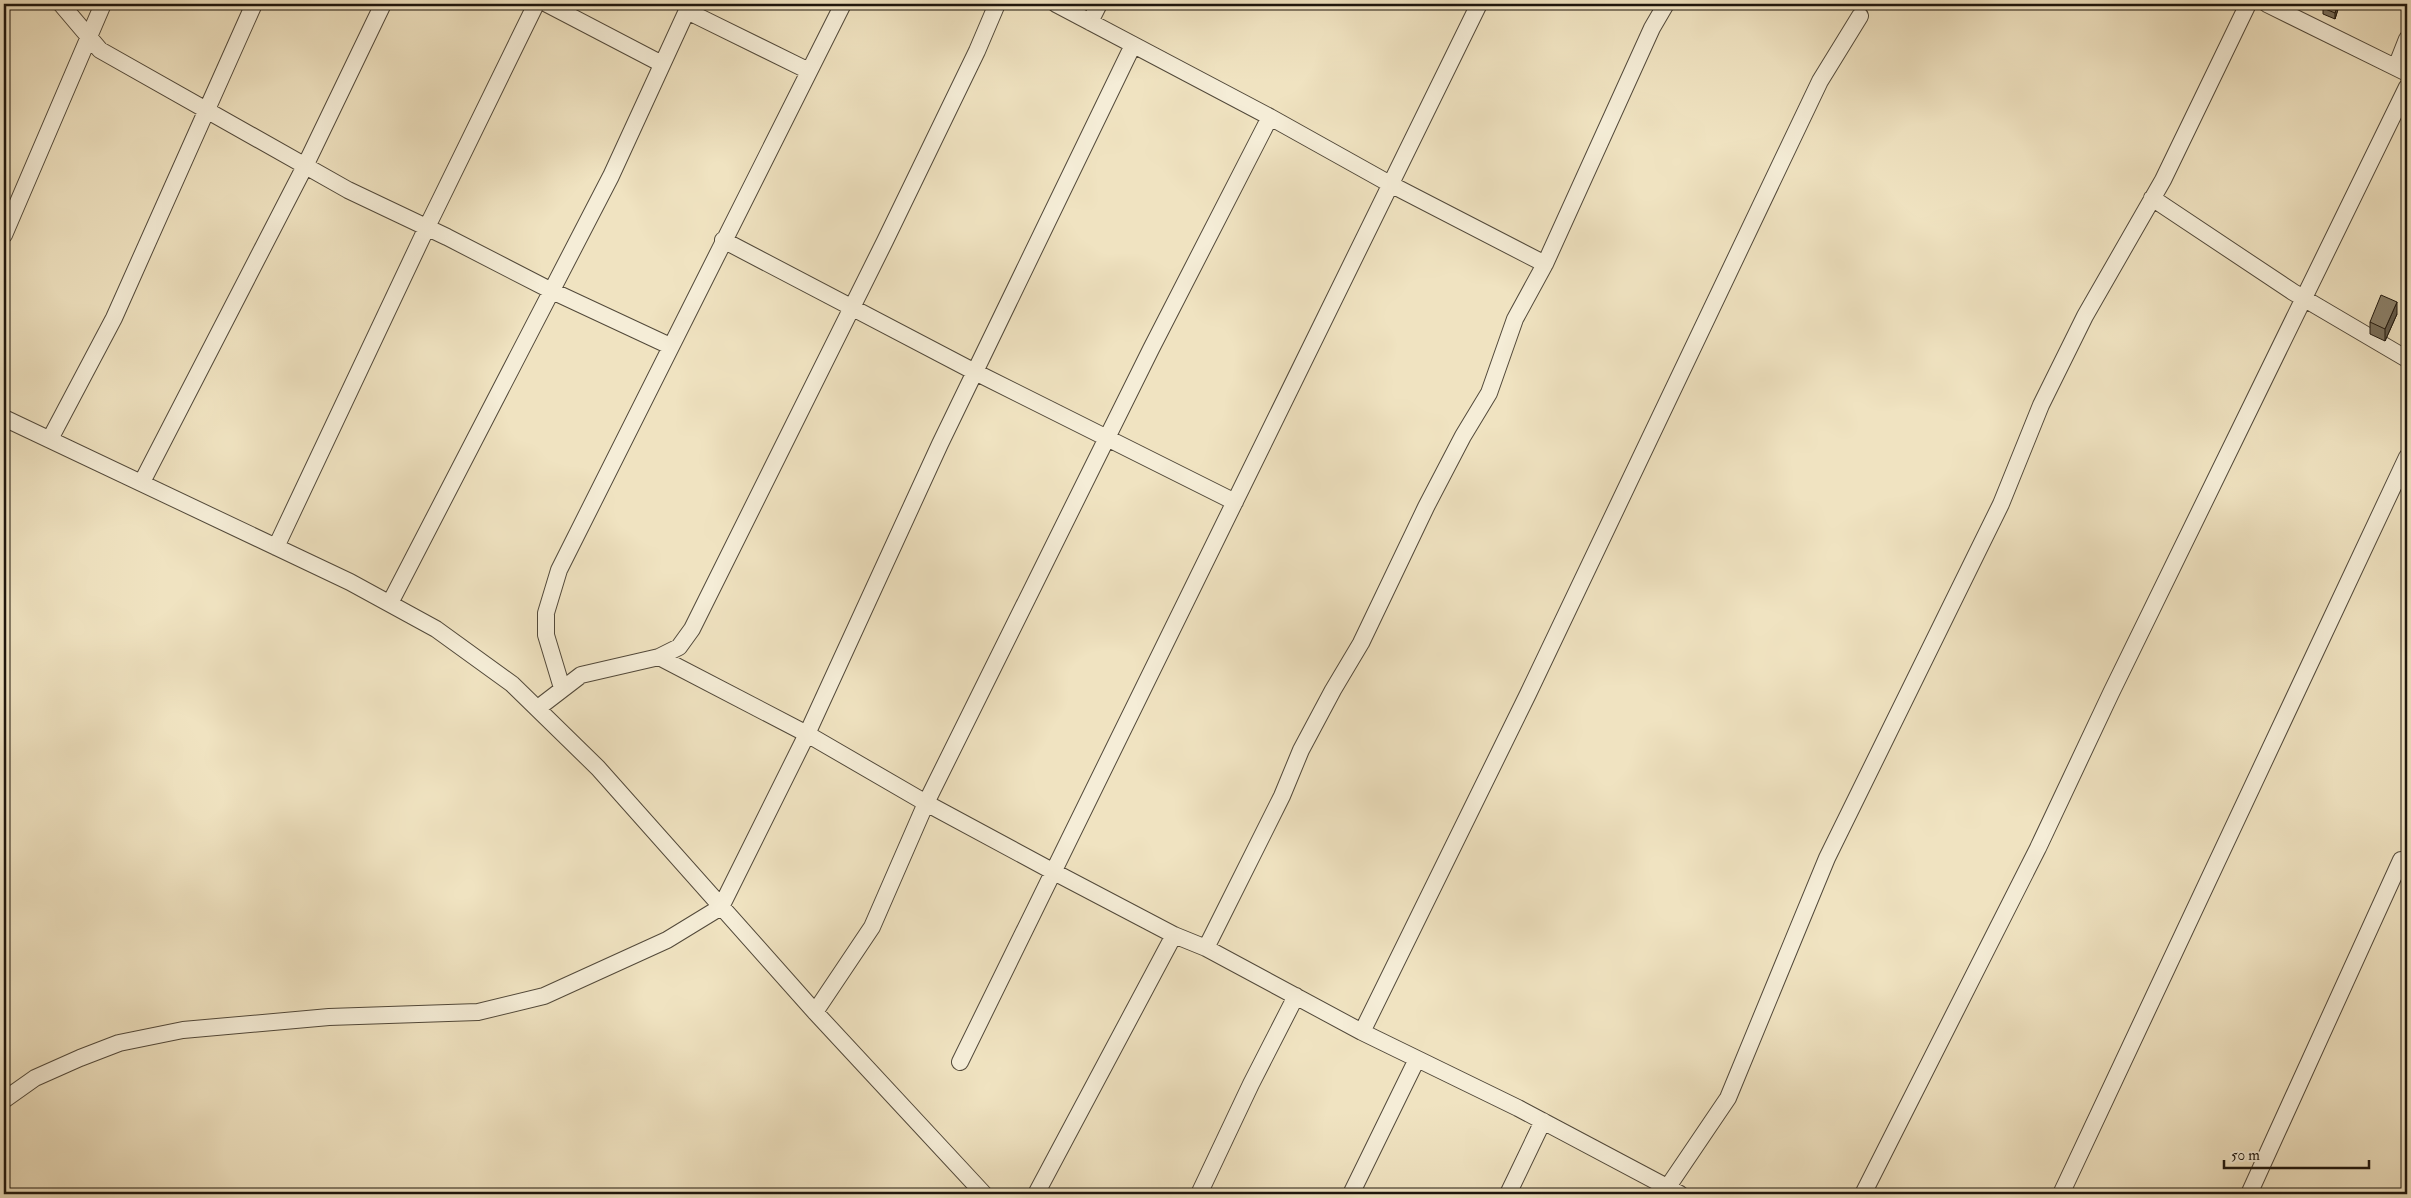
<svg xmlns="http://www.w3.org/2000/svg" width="2411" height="1198" viewBox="0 0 2411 1198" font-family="'IM FELL Double Pica',serif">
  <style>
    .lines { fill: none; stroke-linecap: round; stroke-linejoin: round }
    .street-casing { stroke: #52493a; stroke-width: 18 }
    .street { stroke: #f5edd7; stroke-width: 16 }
    .wall { fill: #786f5c; stroke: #1e160d }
    .shaded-wall { fill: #615a4b; stroke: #1e160d }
    .building { fill: #8b816b; stroke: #1e160d }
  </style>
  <rect width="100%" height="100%" fill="#f0e3c1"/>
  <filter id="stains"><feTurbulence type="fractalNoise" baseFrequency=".004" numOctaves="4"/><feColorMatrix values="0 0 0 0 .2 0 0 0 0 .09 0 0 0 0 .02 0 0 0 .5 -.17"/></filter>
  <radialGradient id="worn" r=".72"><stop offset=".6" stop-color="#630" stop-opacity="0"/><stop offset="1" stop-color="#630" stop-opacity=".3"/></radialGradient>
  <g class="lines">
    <defs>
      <path id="street" d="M61 4 100 50 348 190 447 237 550 290 670 346
        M547 4 662 64
        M1056 4 1270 117 1390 184 1545 264
        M2267 4 2407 73
        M687 11 809 71
        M1090 22 1099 4
        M2396 67 2407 39
        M2152 198 2293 292 2407 359
        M4 235 103 4
        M723 240 975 372 1235 502
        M4 418 350 582 436 629 512 684 598 768 815 1012 984 1194
        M50 439 114 318 254 4
        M142 482 305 166 383 4
        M276 547 427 227 536 4
        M390 603 611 176 690 4
        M659 657 807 734 926 803 1054 872 1174 935 1206 948 1362 1032 1518 1108 1680 1194
        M562 688 546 635V613L559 570 843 4
        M538 708 581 675 659 657 679 647 692 629 885 241 977 51 997 4
        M1206 948 1282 796 1301 750 1333 690 1361 643 1426 507 1463 436 1489 393 1515 319 1545 264 1652 28 1666 4
        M815 1012 872 927 926 803 1151 349 1270 117
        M1362 1032 1528 694 1820 81 1860 16
        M960 1062 1479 4
        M4 1100 35 1078 80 1058 119 1043 183 1030 329 1017 478 1012 544 996 667 940 721 907 807 734 940 444 1133 45
        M1036 1194 1174 935
        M1199 1194 1251 1084 1296 996
        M1351 1194 1417 1059
        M1508 1194 1543 1121
        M1663 1194 1728 1098 1827 858 2001 504 2041 405 2085 316 2163 180 2248 4
        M1863 1194 2038 848 2111 693 2407 87
        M2061 1194 2407 457
        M2249 1194 2401 860"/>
    </defs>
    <!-- street casing -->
    <use href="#street" class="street-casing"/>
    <!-- street -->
    <use href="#street" class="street"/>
  </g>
  <!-- wall -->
  <path class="wall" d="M2339 4V6L2335 19 2323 14V8Z
    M2397 314 2385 341 2370 334V322Z"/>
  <!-- shaded-wall -->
  <path class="shaded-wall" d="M2338 4H2339V6L2335 19V13Z
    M2397 302V314L2385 341V329Z"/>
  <!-- building -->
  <path class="building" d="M2325 4H2338L2335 13 2323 8Z
    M2381 295 2397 302 2385 329 2370 322Z"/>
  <!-- margin -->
  <rect width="2411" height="1198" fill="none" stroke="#f0e3c1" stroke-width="20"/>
  <rect x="5" y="5" width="2401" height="1188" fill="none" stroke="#1e160d" stroke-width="2.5"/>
  <rect x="10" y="10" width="2391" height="1178" fill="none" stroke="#1e160d"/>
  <!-- scale -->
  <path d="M2224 1160v8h145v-8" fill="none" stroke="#1e160d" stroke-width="2.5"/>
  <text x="2231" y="1160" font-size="15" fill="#1e160d" stroke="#f5edd7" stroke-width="4" paint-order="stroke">50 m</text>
  <rect width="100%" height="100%" filter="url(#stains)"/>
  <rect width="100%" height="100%" fill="url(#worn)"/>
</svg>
